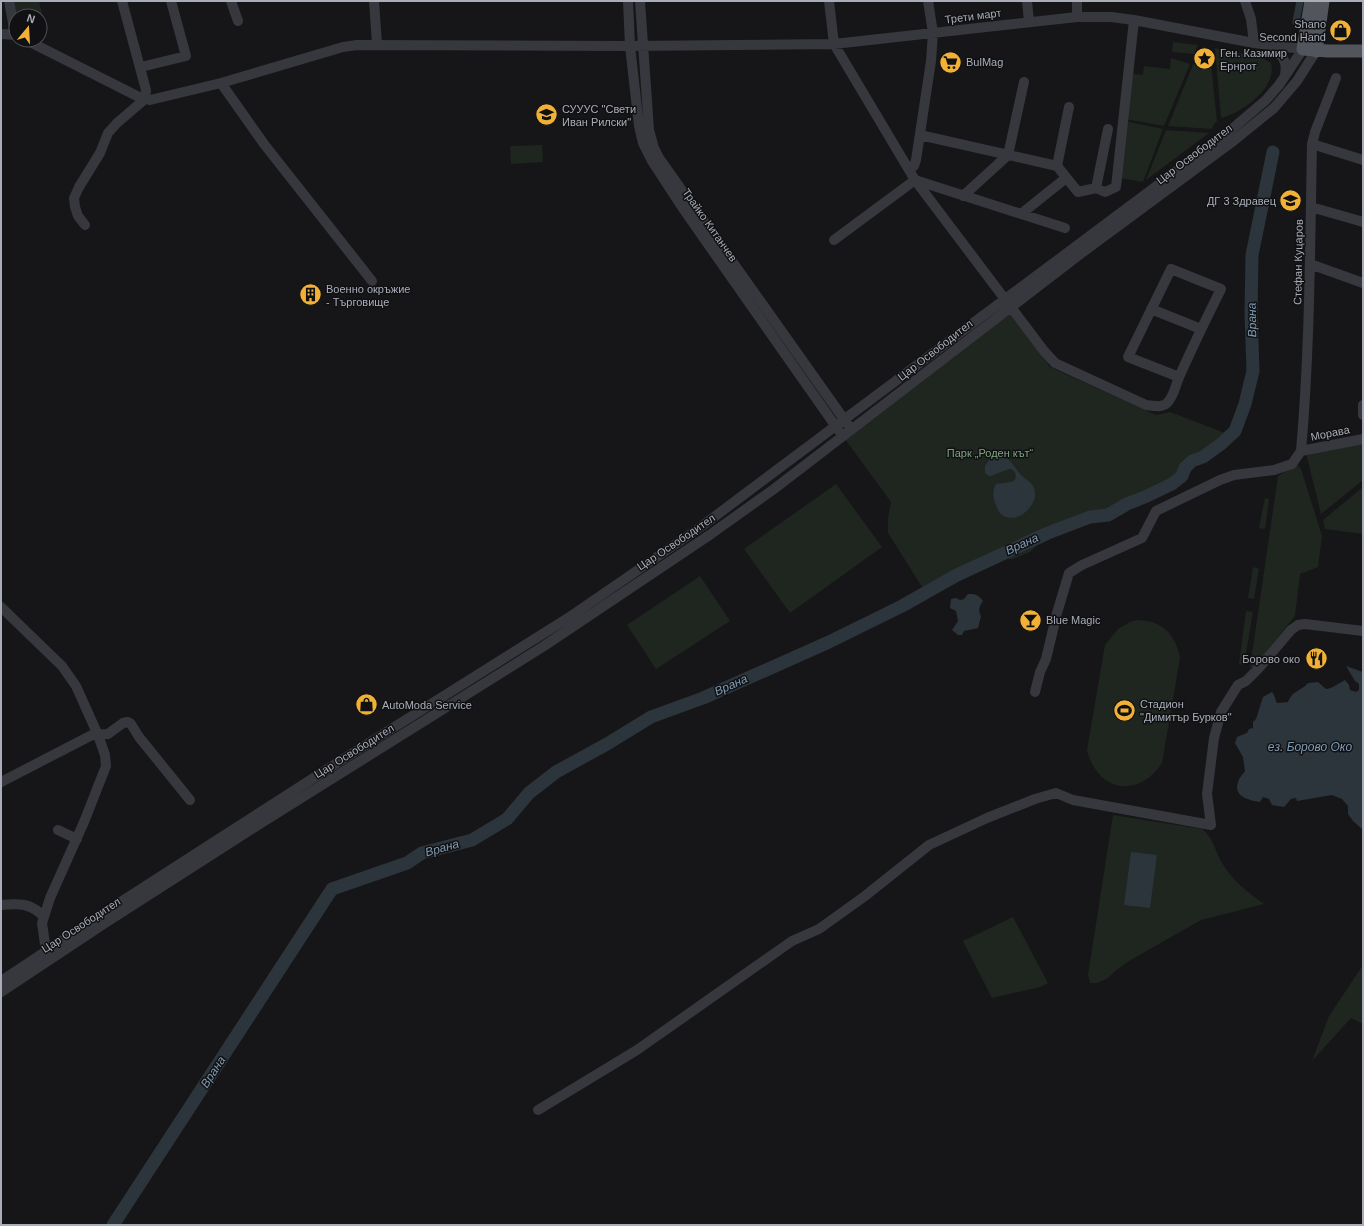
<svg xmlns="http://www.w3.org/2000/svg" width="1364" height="1226" viewBox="0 0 1364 1226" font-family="Arial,sans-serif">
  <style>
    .green { fill: #1e261f }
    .water { fill: #2c353c }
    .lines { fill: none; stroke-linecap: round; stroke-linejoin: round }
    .canal { stroke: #2c353c; stroke-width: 7 }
    .river { stroke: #2c353c; stroke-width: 13 }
    .minor { stroke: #37383d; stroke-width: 10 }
    .major { stroke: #53555c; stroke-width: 13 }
    .labels { text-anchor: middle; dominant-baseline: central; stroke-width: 3; stroke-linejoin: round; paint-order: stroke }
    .street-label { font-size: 11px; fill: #a8adb8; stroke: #111113 }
    .poi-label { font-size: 11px; fill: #a8adb8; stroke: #111113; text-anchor: start }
    .park-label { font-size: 11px; fill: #7fa381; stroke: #111113 }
    .water-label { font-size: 12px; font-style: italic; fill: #7f9bb3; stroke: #111113 }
  </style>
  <rect width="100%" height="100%" fill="#161618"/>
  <!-- green -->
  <path class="green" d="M12 1H39L45 26 40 37V16H16Z
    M1173 42 1198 45 1194 54 1172 52Z
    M1215 48 1262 58 1271 63C1278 87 1242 113 1221 118Z
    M1171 58 1190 64 1164 126 1125 119 1133 74 1143 75 1144 66 1170 69Z
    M1199 60 1208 61 1211 64 1217 121 1214 124 1212 129 1168 126 1193 65 1195 62Z
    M1125 121 1163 129 1143 182 1119 178Z
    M1166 130 1209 133 1146 180Z
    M542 145 543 162 511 164 510 146Z
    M1011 310 1050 367 1156 415 1170 412 1230 435 1166 485 1141 499 1106 512 1073 519 1062 525 1043 540 1030 552 1013 559H996L924 590 888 533V518L891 502 845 439Z
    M1363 444V480L1321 514 1306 453Z
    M1296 465 1299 466 1301 469 1322 536 1318 567 1300 574 1295 616 1254 667 1250 668 1278 476Z
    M836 484 882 547 790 613 744 549Z
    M1363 487V534L1325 529 1323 520Z
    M1265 498 1269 499 1265 529 1259 528Z
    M1253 567 1259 569 1254 599 1248 598Z
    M700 576 730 621 656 669 627 625Z
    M1246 611 1253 612 1244 665 1239 664Z
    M1137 620C1161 620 1176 634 1180 658L1162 763C1139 799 1097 792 1087 750L1105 645 1118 629 1130 622Z
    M1113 815 1202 829C1213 837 1215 851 1222 863 1234 882 1246 891 1264 904L1201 920 1129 961 1115 971 1108 978 1097 983H1090L1088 975Z
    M1013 917 1048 983 1040 987 992 998 963 941Z
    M1363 965V1024L1351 1018 1312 1061 1329 1016Z"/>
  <!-- water -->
  <path class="water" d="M1000 453C1010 458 1014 467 1021 475 1026 480 1032 482 1034 488 1041 505 1014 528 1000 513 998 511 997 507 996 505 993 498 992 491 996 484L1011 482 1015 480 1016 474 1012 469C1004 469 997 475 989 476L985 473V466L992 456Z
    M968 594C975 594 978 594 983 601 979 607 978 610 981 616L978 628 964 631 962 635H958L952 630 958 621 956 611 950 608 951 599 956 598 960 600 964 599Z
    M1346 666 1363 672V830L1353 821 1348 814V806L1342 799 1332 795 1297 801 1296 798 1291 799 1284 807 1272 805 1269 799 1263 797 1260 802C1249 800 1233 797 1238 782 1239 778 1243 774 1245 771L1243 757 1235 743 1237 737 1247 733 1249 729 1253 728V722L1256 719 1263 697 1272 692C1275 696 1275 699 1277 703L1288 702C1293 690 1300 692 1308 683L1318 682 1326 689 1331 688 1345 680 1349 685 1350 690 1356 692 1359 690V684L1355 681Z
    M1131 852 1157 855 1150 908 1124 905Z"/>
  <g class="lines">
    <!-- canal -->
    <path class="canal" d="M1296 22 1300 1"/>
    <!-- river -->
    <path class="river" d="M113 1225 332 889 407 863 422 853 472 840 507 819 529 793 556 772 607 744 651 717 703 698 829 642 902 606 957 575 1048 533 1090 517 1108 515 1127 504 1147 496 1172 484 1182 476 1185 468 1192 461 1203 457 1221 444 1235 431 1245 404 1253 371 1251 313 1252 255 1273 152"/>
    <!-- minor -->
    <path class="minor" d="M9 1 15 34
      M231 1 238 21
      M374 1 377 44
      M628 1 630 46 639 126 643 143 652 161 684 210 839 431
      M640 1 649 130 654 148 659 158 848 425
      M829 1 834 44 915 180 1044 351 1055 363 1146 405C1153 406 1162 408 1167 403 1174 397 1176 383 1180 375 1193 346 1207 317 1221 289L1171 269 1128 357 1179 377
      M1027 1 1029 22
      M1077 1V17
      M1245 1 1251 19 1254 43
      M1 34 16 35
      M1267 47C1281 54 1288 58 1285 75
      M141 67 186 56 171 1
      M221 83 264 144 372 281
      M920 135 1057 166 1078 192 1096 188 1105 192 1116 187 1134 20
      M1312 144 1363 160
      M1057 166 1069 107
      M909 169 914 166 916 160 931 61 933 33 928 1
      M1096 188 1108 129
      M963 196 1008 155 1024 82
      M1311 207 1363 222
      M1021 214 1066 178
      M85 225 78 216 75 207 74 198 79 187 100 153 108 133 117 123 145 99 146 90 122 1
      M834 240 915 180 1065 228
      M1310 264 1363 283
      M1151 309 1201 329
      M1363 405V415
      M1301 451C1310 349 1310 246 1312 144L1315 132 1336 78
      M1301 451 1363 439
      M1 607 62 666 76 686 98 735 105 755 106 766 84 822 50 898 44 917 42 923 46 951
      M1035 692 1040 672 1046 659 1057 613 1069 573 1082 565 1142 538 1156 511 1220 480 1234 475 1274 470 1292 464 1301 451
      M1 782 92 735 108 734 123 723 128 722 131 724 139 737 190 800
      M58 830 77 839
      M1 905C19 903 31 903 44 917
      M1 981 113 907 326 770 568 618 702 526 1226 134 1266 100 1279 85 1303 49 1254 43 1134 20 1111 17H1077L834 44 630 46 357 45 343 47 221 83 150 100 139 97 26 40
      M1 992 105 923 258 825 544 646 711 534 774 489 1079 255 1232 142 1274 108 1297 81 1316 51
      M538 1110 637 1050 792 941 819 929 865 896 929 845 987 818 1035 799 1056 793 1073 800 1211 825 1207 794 1214 738 1221 712 1238 685 1246 681 1258 669 1291 630 1298 625 1305 624 1363 631"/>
    <!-- major -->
    <path class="major" d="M1311 1 1303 49 1328 51H1363
      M1316 51 1323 1"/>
  </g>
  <!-- icons -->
  <defs>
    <symbol id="shop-disc" viewBox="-11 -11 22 22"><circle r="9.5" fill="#f2b134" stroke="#111113"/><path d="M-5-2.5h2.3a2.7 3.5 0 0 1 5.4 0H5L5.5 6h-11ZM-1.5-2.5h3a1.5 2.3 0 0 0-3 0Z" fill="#111"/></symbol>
    <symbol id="sight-disc" viewBox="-11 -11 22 22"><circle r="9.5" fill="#f2b134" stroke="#111113"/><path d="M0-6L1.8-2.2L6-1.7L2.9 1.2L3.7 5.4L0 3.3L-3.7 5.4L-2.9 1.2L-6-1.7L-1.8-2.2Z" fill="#111"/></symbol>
    <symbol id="supermarket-disc" viewBox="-11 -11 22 22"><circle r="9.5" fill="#f2b134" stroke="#111113"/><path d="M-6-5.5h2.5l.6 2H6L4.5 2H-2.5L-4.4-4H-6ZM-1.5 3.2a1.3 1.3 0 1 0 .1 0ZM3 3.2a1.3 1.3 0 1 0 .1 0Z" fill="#111"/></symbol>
    <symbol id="school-disc" viewBox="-11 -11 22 22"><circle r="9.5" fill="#f2b134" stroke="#111113"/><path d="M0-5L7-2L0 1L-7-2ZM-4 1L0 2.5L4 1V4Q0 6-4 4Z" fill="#111"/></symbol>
    <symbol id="building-disc" viewBox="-11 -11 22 22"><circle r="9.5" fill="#f2b134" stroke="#111113"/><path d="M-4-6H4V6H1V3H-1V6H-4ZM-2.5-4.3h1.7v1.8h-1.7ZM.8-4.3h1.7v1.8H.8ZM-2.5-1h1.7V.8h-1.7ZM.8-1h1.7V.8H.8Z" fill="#111"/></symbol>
    <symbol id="bar-disc" viewBox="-11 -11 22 22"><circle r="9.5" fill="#f2b134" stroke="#111113"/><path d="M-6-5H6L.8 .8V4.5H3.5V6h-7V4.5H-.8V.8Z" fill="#111"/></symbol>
    <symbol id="restaurant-disc" viewBox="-11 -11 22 22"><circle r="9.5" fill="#f2b134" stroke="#111113"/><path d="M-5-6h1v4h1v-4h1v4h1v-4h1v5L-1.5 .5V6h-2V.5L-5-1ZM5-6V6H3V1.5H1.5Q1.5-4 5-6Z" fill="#111"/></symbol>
    <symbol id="stadium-disc" viewBox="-11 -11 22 22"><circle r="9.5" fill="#f2b134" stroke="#111113"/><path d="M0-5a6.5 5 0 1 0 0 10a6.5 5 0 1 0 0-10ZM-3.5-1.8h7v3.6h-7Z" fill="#111"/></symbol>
  </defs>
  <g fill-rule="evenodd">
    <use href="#shop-disc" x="1328" y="18" width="25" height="25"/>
    <use href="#sight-disc" x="1192" y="46" width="25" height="25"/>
    <use href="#supermarket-disc" x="938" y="50" width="25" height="25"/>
    <use href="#school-disc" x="534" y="102" width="25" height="25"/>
    <use href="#school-disc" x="1278" y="188" width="25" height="25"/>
    <use href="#building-disc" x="298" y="282" width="25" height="25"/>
    <use href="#bar-disc" x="1018" y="608" width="25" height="25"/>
    <use href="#restaurant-disc" x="1304" y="646" width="25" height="25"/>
    <use href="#shop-disc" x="354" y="692" width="25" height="25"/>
    <use href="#stadium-disc" x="1112" y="698" width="25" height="25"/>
  </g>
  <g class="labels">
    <!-- street labels -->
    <g class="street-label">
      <text transform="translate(973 16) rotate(-7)">Трети март</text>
      <text transform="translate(1194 154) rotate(-37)">Цар Освободител</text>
      <text transform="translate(710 225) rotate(55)">Трайко Китанчев</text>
      <text transform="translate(1298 262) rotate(-89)">Стефан Куцаров</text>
      <text transform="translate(935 350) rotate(-38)">Цар Освободител</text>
      <text transform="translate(1330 433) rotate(-11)">Морава</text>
      <text transform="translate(676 542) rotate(-34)">Цар Освободител</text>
      <text transform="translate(354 751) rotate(-32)">Цар Освободител</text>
      <text transform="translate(81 925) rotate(-33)">Цар Освободител</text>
    </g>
    <!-- poi labels -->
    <g class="poi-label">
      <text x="1326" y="24" text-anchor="end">Shano<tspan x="1326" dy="13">Second Hand</tspan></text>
      <text x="1220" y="53">Ген. Казимир<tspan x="1220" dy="13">Ернрот</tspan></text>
      <text x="966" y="62">BulMag</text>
      <text x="562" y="109">СУУУС "Свети<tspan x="562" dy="13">Иван Рилски"</tspan></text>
      <text x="1276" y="201" text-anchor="end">ДГ 3 Здравец</text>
      <text x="326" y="289">Военно окръжие<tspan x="326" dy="13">- Търговище</tspan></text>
      <text x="1046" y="620">Blue Magic</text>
      <text x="1300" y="659" text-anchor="end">Борово око</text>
      <text x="1140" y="704">Стадион<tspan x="1140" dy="13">"Димитър Бурков"</tspan></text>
      <text x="382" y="705">AutoModa Service</text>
    </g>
    <!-- park labels -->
    <g class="park-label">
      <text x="990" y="453">Парк „Роден кът“</text>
    </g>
    <!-- water labels -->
    <g class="water-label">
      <text transform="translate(1252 320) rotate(-91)">Врана</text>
      <text transform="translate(1022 544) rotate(-25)">Врана</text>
      <text transform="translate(731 685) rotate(-24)">Врана</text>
      <text x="1310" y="747">ез. Борово Око</text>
      <text transform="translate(442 848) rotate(-16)">Врана</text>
      <text transform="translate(213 1072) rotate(-57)">Врана</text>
    </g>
  </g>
  <!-- border -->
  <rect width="1364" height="1226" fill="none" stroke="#a8adb8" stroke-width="4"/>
  <!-- north arrow -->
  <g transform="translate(28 28) rotate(18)"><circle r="19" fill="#111113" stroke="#4d4f55"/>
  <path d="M0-3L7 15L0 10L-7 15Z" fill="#f2b134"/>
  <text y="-6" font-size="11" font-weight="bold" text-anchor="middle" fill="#a8adb8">N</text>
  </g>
</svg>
